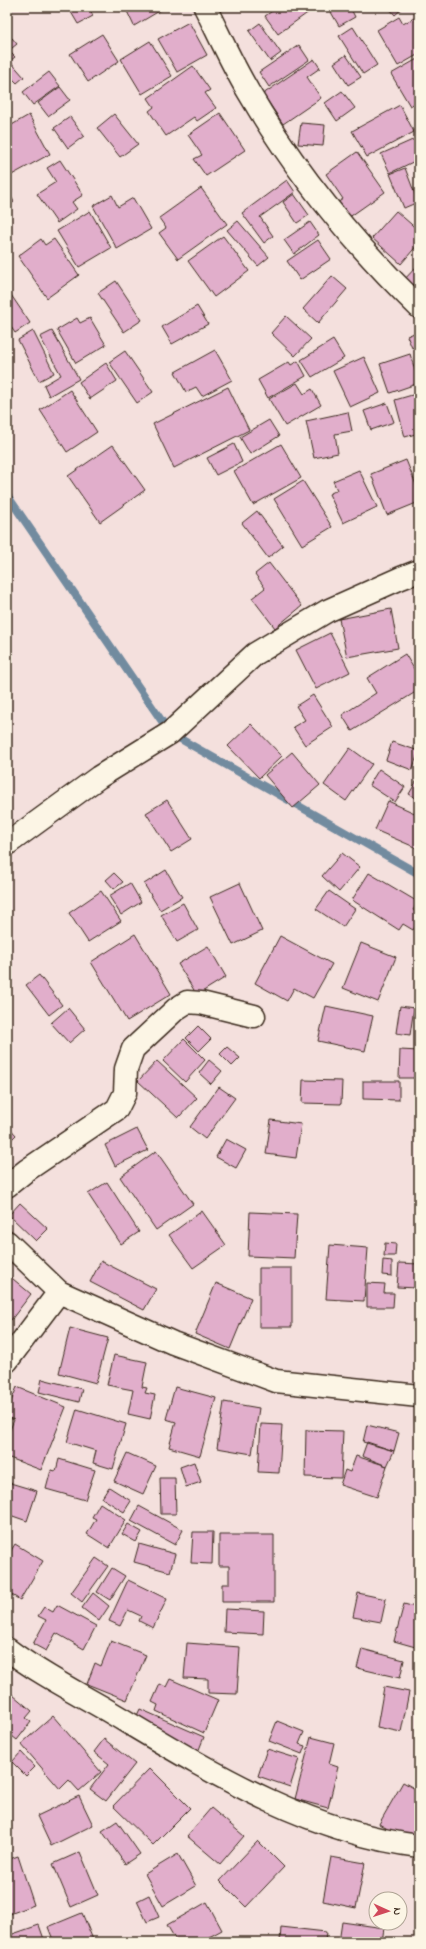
<svg xmlns="http://www.w3.org/2000/svg" width="426" height="1949" viewBox="0 0 426 1949" font-family="'Indie Flower',sans-serif">
  <style>
    .lines { fill: none; stroke-linecap: round; stroke-linejoin: round }
    .stream { stroke: #728b9f; stroke-width: 8 }
    .building { fill: #e1aecb; stroke: #3b2a1e }
    .minor-casing { stroke: #3b2a1e; stroke-width: 25 }
    .minor { stroke: #fcf5e5; stroke-width: 22 }
  </style>
  <rect width="100%" height="100%" fill="#f4e0dd"/>
  <filter id="ink" filterUnits="userSpaceOnUse"><feTurbulence type="fractalNoise" baseFrequency=".025" numOctaves="2"/><feDisplacementMap in="SourceGraphic" scale="8" xChannelSelector="R" yChannelSelector="G"/><feConvolveMatrix kernelMatrix="1 2 1 2 8 2 1 2 1" color-interpolation-filters="sRGB"/></filter>
  <g filter="url(#ink)">
    <g class="lines">
      <!-- stream -->
      <path class="stream" d="M7 495 170 733 419 874"/>
    </g>
    <!-- building -->
    <path class="building" d="M68 7H89L93 16 78 24Z
      M125 7H166L134 26Z
      M278 7H312L313 9 278 34 265 16Z
      M328 7H350L355 17 339 26Z
      M388 7H404L395 15Z
      M399 17 403 24 414 18 419 26V54L398 66 377 30Z
      M189 22 207 55 177 72 158 39Z
      M260 23 281 53 270 61 249 31Z
      M353 27 377 65 363 74 339 36Z
      M102 34 119 61 88 82 70 54Z
      M12 38 17 44 7 52V42Z
      M150 41 172 76 142 94 121 59Z
      M299 45 309 60 269 87 259 72Z
      M11 53 15 57 10 61 24 77 17 83 7 73V56Z
      M346 55 361 77 348 85 334 63Z
      M419 58V101L410 106 391 74Z
      M314 59 320 68 307 77 321 98 283 124 263 94Z
      M193 66 210 90 205 93 216 108 197 121 194 117 166 136 149 111 154 107 148 98Z
      M49 72 60 86 33 105 23 92Z
      M60 87 70 100 48 116 38 103Z
      M342 91 355 108 337 121 325 103Z
      M400 105 414 132 367 157 352 131Z
      M220 113 245 150 206 176 194 159 202 155 188 135Z
      M114 114 138 144 120 157 97 128Z
      M29 115 50 154 8 177 7 132 12 130 10 126Z
      M70 117 84 136 68 148 54 128Z
      M301 123 325 125 323 146 298 144Z
      M417 138 419 141V159L390 173 381 154Z
      M357 152 385 192 348 218 337 203 343 199 326 174Z
      M60 160 83 195 72 202 77 209 57 223 37 194 56 182 47 168Z
      M405 168 418 202 404 208 390 174Z
      M287 180 295 192 260 217 273 236 264 243 242 213Z
      M201 188 227 224 178 259 159 233 166 228 159 218Z
      M7 189 14 202 7 207Z
      M294 194 309 215 297 223 283 202Z
      M112 195 118 207 133 198 151 229 117 249 93 206Z
      M90 211 111 248 79 267 57 231Z
      M396 211 419 231V243L401 264 372 238Z
      M238 221 269 257 258 266 227 230Z
      M310 222 319 235 294 254 284 240Z
      M223 236 249 271 214 297 188 261Z
      M41 239 45 245 54 239 79 275 47 298 18 256Z
      M318 240 331 259 300 280 287 261Z
      M419 264V287L413 293 401 283Z
      M332 276 347 289 318 323 303 309Z
      M116 281 142 320 124 332 98 293Z
      M7 289 30 323 15 333 7 321Z
      M197 306 208 324 172 344 162 327Z
      M286 316 311 339 295 356 271 333Z
      M77 318 80 323 90 318 106 345 76 363 57 330Z
      M33 331 54 373 39 381 18 340Z
      M52 331 79 379 49 396 44 385 61 375 40 337Z
      M419 331V344L412 348 407 336Z
      M333 340 344 358 312 377 301 360Z
      M215 350 232 380 202 396 196 387 186 392 175 372Z
      M125 351 153 392 137 403 109 362Z
      M410 354 419 383 390 393 380 364Z
      M364 357 380 393 350 407 333 371Z
      M298 361 306 376 268 398 258 380 289 362 291 365Z
      M106 363 117 381 90 399 79 382Z
      M297 383 304 394 312 389 321 405 285 426 269 399Z
      M228 387 249 430 174 468 153 424Z
      M70 390 97 432 67 452 40 410Z
      M419 393V433L405 437 395 400Z
      M387 403 394 422 371 430 364 411Z
      M348 412 352 431 335 434 338 453 314 458 306 421Z
      M269 420 279 436 250 454 240 437Z
      M234 444 242 462 216 475 207 458Z
      M281 444 301 478 253 505 234 471Z
      M113 445 145 490 100 522 68 476Z
      M406 460 419 492V502L387 515 371 474Z
      M359 470 377 507 343 523 329 494 337 490 333 481Z
      M303 481 332 527 302 545 274 499Z
      M257 511 283 546 268 558 242 523Z
      M269 563 302 606 275 628 252 598 265 588 255 574Z
      M391 609 398 648 347 657 339 619Z
      M330 633 350 672 316 689 296 650Z
      M405 654 419 677V690L352 731 342 715 376 693 367 678Z
      M313 695 333 727 305 745 293 727 305 720 296 706Z
      M251 724 282 756 259 778 228 746Z
      M392 742 419 751 412 770 386 760Z
      M350 748 372 764 346 801 324 785Z
      M292 752 320 785 293 808 265 775Z
      M379 769 405 787 395 802 369 785Z
      M419 777V800L409 794Z
      M167 800 192 839 171 852 146 813Z
      M388 801 419 815V849L375 830Z
      M342 853 360 867 339 892 322 876Z
      M166 870 182 897 160 910 144 884Z
      M114 873 123 882 114 889 106 880Z
      M369 873 418 902 413 910 419 914V921L413 930 403 924 399 930 352 900Z
      M130 883 141 902 121 915 109 896Z
      M240 883 262 931 233 945 210 897Z
      M101 891 121 921 88 942 69 913Z
      M329 891 355 909 343 927 316 909Z
      M183 903 198 930 177 942 161 915Z
      M135 934 171 994 127 1021 91 962Z
      M280 936 332 964 313 998 294 988 287 1001 255 983Z
      M361 943 396 957 378 1002 343 988Z
      M208 946 226 977 197 995 178 964Z
      M39 975 62 1005 49 1015 26 985Z
      M326 1006 373 1016 365 1051 318 1041Z
      M400 1006 414 1008 410 1035 396 1033Z
      M68 1008 85 1029 69 1043 51 1023Z
      M198 1026 211 1039 199 1051 186 1038Z
      M184 1039 205 1060 185 1082 163 1061Z
      M227 1047 240 1058 232 1066 220 1054Z
      M400 1050 419 1051V1078H399Z
      M209 1060 222 1071 211 1084 199 1073Z
      M157 1061 197 1098 178 1118 138 1081Z
      M303 1080 342 1081 341 1104 302 1103Z
      M363 1081H399V1100L363 1099Z
      M219 1087 235 1098 205 1139 190 1127Z
      M271 1120 301 1124 296 1158 266 1154Z
      M7 1125 16 1135 7 1144Z
      M137 1129 148 1150 115 1166 105 1145Z
      M226 1139 246 1150 236 1168 216 1157Z
      M156 1151 193 1204 156 1230 120 1177Z
      M107 1182 139 1232 121 1244 88 1194Z
      M20 1203 48 1229 36 1241 9 1215Z
      M202 1211 226 1245 193 1268 169 1235Z
      M250 1212 297 1214 294 1258 248 1256Z
      M385 1243 396 1244 395 1256H384Z
      M330 1245 368 1248 364 1301 326 1299Z
      M383 1260 392 1261V1276L382 1275Z
      M101 1261 156 1289 144 1310 90 1282Z
      M399 1263 419 1264 417 1288 397 1287Z
      M259 1268H292V1327H259Z
      M7 1274 31 1294 11 1320 7 1317Z
      M216 1283 251 1298 230 1349 195 1334Z
      M367 1283 385 1284 384 1293H394L393 1307H367Z
      M70 1328 108 1338 96 1383 59 1373Z
      M114 1355 147 1362 142 1387 147 1388 145 1393 155 1395 150 1419 128 1414 133 1390 107 1385Z
      M42 1379 82 1389 79 1402 39 1392Z
      M17 1387 66 1407 41 1470 7 1457V1437L14 1420 7 1417V1411Z
      M175 1387 216 1398 200 1456 169 1447 176 1422 166 1419Z
      M224 1402 259 1408 252 1454 217 1448Z
      M77 1409 126 1424 113 1469 93 1463 96 1451 67 1442Z
      M261 1424 282 1425 279 1473 258 1472Z
      M367 1425 399 1433 394 1451 363 1442Z
      M306 1430 343 1431 341 1478 305 1477Z
      M367 1442 394 1451 387 1466 362 1456Z
      M127 1453 156 1466 143 1494 114 1481Z
      M356 1456 387 1466 377 1497 340 1485 345 1470 350 1472Z
      M59 1459 95 1470 85 1500 46 1489 51 1470 56 1471Z
      M194 1462 201 1482 186 1487 180 1467Z
      M160 1478H175L176 1514H161Z
      M7 1482 37 1491 27 1521 7 1514Z
      M109 1487 131 1501 124 1512 102 1498Z
      M100 1503 126 1520 109 1548 87 1534 96 1519 92 1517Z
      M139 1506 183 1530 175 1545 131 1521Z
      M128 1524 142 1532 136 1542 122 1534Z
      M193 1532H213L212 1564 191 1563Z
      M219 1535H274V1602H222V1584H229V1566H219Z
      M15 1544 43 1561 20 1600 7 1592V1557Z
      M139 1544 175 1554 170 1572 134 1562Z
      M96 1558 108 1566 82 1602 71 1593Z
      M112 1568 125 1576 110 1600 97 1592Z
      M128 1580 167 1599 153 1628 139 1621 141 1616 128 1610 120 1626 109 1621Z
      M93 1593 109 1606 99 1621 82 1608Z
      M358 1593 386 1599 381 1622 353 1617Z
      M404 1604 419 1608V1648L394 1641Z
      M57 1605 96 1626 84 1649 56 1633 46 1651 33 1644 46 1620 38 1616 44 1607 53 1612Z
      M225 1609 264 1611 263 1634 224 1632Z
      M111 1641 146 1655 127 1700 87 1684 95 1663 101 1666Z
      M187 1643 240 1647 237 1694 208 1693V1679L184 1678Z
      M362 1649 404 1660 400 1678 357 1668Z
      M170 1679 218 1700 204 1733 156 1711 158 1705 152 1702 160 1684 166 1687Z
      M384 1687 409 1692 401 1732 377 1727Z
      M7 1690 32 1711 26 1718 31 1722 17 1740 7 1732Z
      M140 1709 204 1737 198 1752 133 1724Z
      M53 1716 101 1772 79 1791 69 1780 60 1789 21 1744Z
      M277 1721 304 1732 299 1744 305 1746 302 1754 269 1741Z
      M311 1737 334 1743 329 1764 338 1767 328 1808 295 1799Z
      M104 1739 135 1764 106 1801 90 1789 109 1764 94 1752Z
      M267 1749 299 1759 290 1787 258 1776Z
      M21 1752 35 1767 26 1776 12 1762Z
      M150 1768 190 1808 153 1845 113 1806Z
      M403 1782 419 1791V1834L413 1844 379 1824Z
      M79 1796 93 1825 51 1846 37 1816Z
      M211 1808 244 1836 220 1864 187 1836Z
      M7 1813 11 1827 7 1828Z
      M117 1821 140 1854 125 1864 102 1831Z
      M258 1841 284 1867 246 1907 220 1881Z
      M80 1852 98 1895 71 1907 53 1864Z
      M178 1854 196 1886 163 1906 145 1874Z
      M18 1856 34 1905 7 1915V1860Z
      M331 1857 365 1863 356 1908 323 1901Z
      M149 1895 159 1917 147 1922 137 1901Z
      M207 1902 222 1930 200 1942H177L167 1925Z
      M82 1913 94 1942H54L48 1927Z
      M342 1922 384 1928 382 1942H339Z
      M39 1925 45 1942H7V1936Z
      M281 1927 326 1932 325 1942H280Z"/>
    <g class="lines">
      <defs>
        <path id="minor" d="M205 7C219 35 232 64 248 91 294 170 353 243 419 307
          M7 844 99 777 170 733 255 654 327 611 401 578 419 571
          M7 1186 27 1170 117 1109 125 1093 126 1069 133 1049 176 1009 187 1002 201 1003 254 1016
          M7 1242 59 1292 173 1343 276 1381 419 1396
          M7 1361 59 1292
          M7 1649C37 1672 72 1690 105 1709 203 1767 304 1832 419 1846"/>
      </defs>
      <!-- minor casing -->
      <use href="#minor" class="minor-casing"/>
      <!-- minor -->
      <use href="#minor" class="minor"/>
    </g>
  </g>
  <!-- margin -->
  <rect width="426" height="1949" fill="none" stroke="#fcf5e5" stroke-width="24"/>
  <rect x="12" y="12" width="402" height="1925" fill="none" stroke="#3b2a1e" stroke-width="1.5" filter="url(#ink)"/>
  <!-- north arrow -->
  <g transform="translate(388 1911) rotate(93)"><circle r="19" fill="#fcf5e5" stroke="#afa495"/>
  <path d="M0-3L7 15L0 10L-7 15Z" fill="#d1495b"/>
  <text y="-6" font-size="11" font-weight="bold" text-anchor="middle" fill="#3b2a1e">N</text>
  </g>
</svg>
